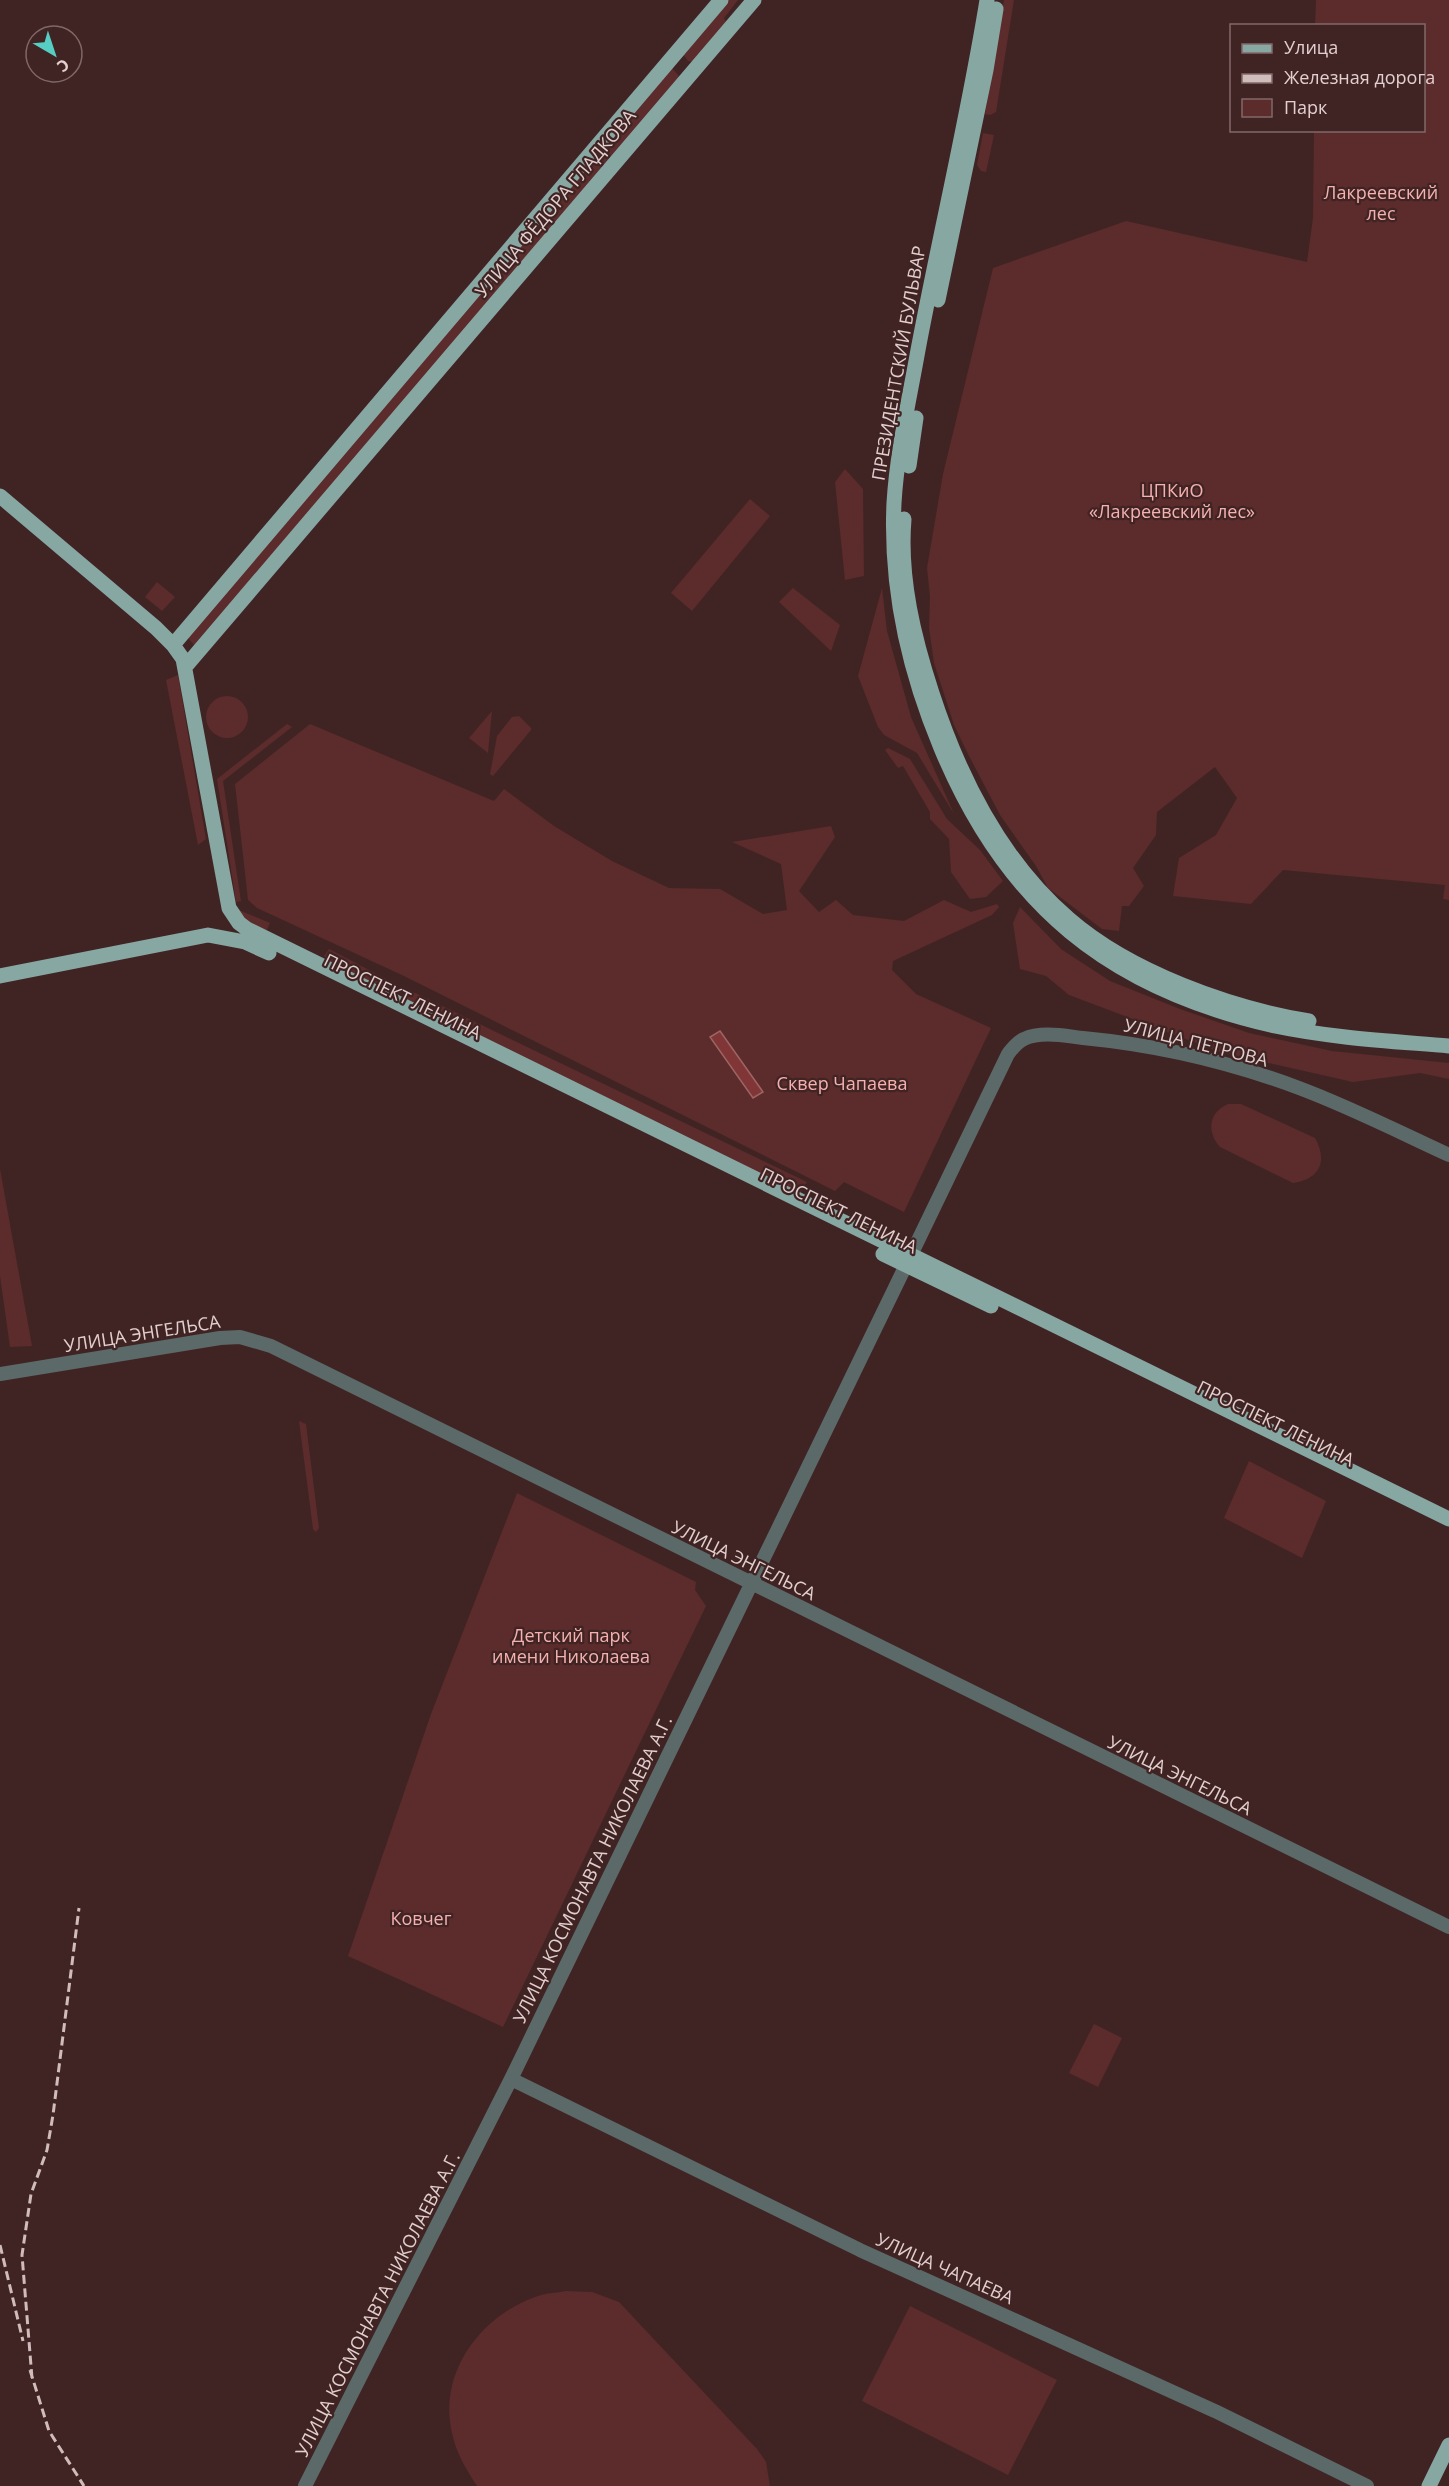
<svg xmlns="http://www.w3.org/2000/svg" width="1449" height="2486" viewBox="0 0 1449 2486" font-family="'Open Sans',sans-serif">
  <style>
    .green { fill: #5c2b2b }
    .water { fill: #803637; stroke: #9d6464; stroke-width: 1.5 }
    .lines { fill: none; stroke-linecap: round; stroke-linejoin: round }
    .minor { stroke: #5b6a69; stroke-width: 14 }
    .major { stroke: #87a7a3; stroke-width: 15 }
    .rail { stroke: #d0bcbb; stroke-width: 3; stroke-dasharray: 9 4.5; stroke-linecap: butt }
    .labels { text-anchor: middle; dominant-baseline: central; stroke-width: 4.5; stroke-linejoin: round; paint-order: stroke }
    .park-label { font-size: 18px; fill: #f5b1af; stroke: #402424 }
    .street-label { font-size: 18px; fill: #e2cfce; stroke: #402424 }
  </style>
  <rect width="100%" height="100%" fill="#402424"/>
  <!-- green -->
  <path class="green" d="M724 0H738L724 18 727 24 693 62 688 61 682 53Z
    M1004 0H1014L996 112 990 115 985 114Z
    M1316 0H1449V900L1443 899 1445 885 1283 870 1251 904 1173 896 1179 858 1216 835 1237 798 1215 767 1157 812 1156 835 1133 868 1144 886 1129 906H1122L1119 931 1102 929 1048 888 1036 866 1000 815 968 754 954 725 934 663 929 628 930 596 927 568 943 474 993 268 1126 221 1307 262 1313 218 1314 131 1424 130V26L1315 25Z
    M672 68 679 76 677 82 194 645 187 637Z
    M983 133 994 135 986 172 981 171 977 165Z
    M845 469 863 489 864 576 845 580 835 482Z
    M750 499 770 516 692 611 671 593Z
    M157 582 175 597 162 611 145 597Z
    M793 588 840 625 831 651 779 602Z
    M882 588 887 631 911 717 954 814 917 753 884 735 878 727 858 676Z
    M178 675 206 839 198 845 166 680Z
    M206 717a21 21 0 1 1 42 0a21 21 0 1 1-42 0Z
    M492 711 488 753 469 738Z
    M519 716 531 728V730L493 776 490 774 497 736 512 717Z
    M287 724 292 727 223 781 241 901 236 902 217 779Z
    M310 724 494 801 504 789 554 826 612 861 669 888 720 889 763 914 787 910 781 864 732 842 831 826 835 837 799 891 819 912 836 900 853 915 904 921 944 900 971 912 997 904 999 907 992 915 893 961 892 970 916 994 991 1028 904 1212 844 1182 835 1191 404 976 257 908 248 900 235 784Z
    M888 748 910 759 947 819 980 850 1003 881 986 897 970 899 951 872 949 839 930 819V812L903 766 898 768 885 750Z
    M1020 907 1061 949 1110 981 1180 1009 1249 1033 1332 1051 1449 1063V1079L1420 1073 1353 1082 1220 1052 1069 995 1046 976 1020 969 1013 923Z
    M239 910 270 923 265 934 242 918Z
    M329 949 388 980 367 985 333 968 324 956Z
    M403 987 807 1182 800 1193 406 1001Z
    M1228 1104H1241L1315 1138C1328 1161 1320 1179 1293 1183L1220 1147C1206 1131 1209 1112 1228 1104Z
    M0 1169 32 1346 10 1347 0 1276Z
    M299 1421 306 1424 319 1528 316 1532 313 1529Z
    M1249 1461 1326 1501 1302 1558 1224 1518Z
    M517 1493 696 1582 695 1590 706 1606 503 2027 348 1956 431 1714Z
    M1094 2024 1122 2038 1098 2087 1069 2073Z
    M566 2291 592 2292 619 2302 757 2449 766 2462 770 2486H477C466 2469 456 2453 452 2433 438 2373 480 2317 535 2297 545 2293 556 2293 566 2291Z
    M910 2306 1057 2380 1008 2475 862 2401Z"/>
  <!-- water -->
  <path class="water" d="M720 1031 763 1092 753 1098 710 1037Z"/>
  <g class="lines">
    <!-- minor -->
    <path class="minor" d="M911 1255 1008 1054C1012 1049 1017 1042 1024 1039 1041 1031 1065 1036 1083 1038 1156 1045 1230 1062 1299 1088 1350 1107 1399 1132 1449 1155
      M0 1374 220 1338 240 1337 271 1346 1449 1927
      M511 2079 860 2250 1215 2411 1367 2486
      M305 2486 511 2079 906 1265"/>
    <!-- major -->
    <path class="major" d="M987 0C968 118 940 233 918 350 909 401 897 452 894 503 890 589 908 669 941 748 1006 905 1109 989 1275 1026 1332 1038 1391 1041 1449 1046
      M938 300 986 70 996 9
      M909 466 916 418
      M0 496 156 628 173 645 183 659 229 908 239 923 247 929 1449 1519
      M904 519C899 578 914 638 932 693 959 776 1001 861 1069 919 1130 972 1230 1008 1309 1021
      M173 645 721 0
      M186 666 754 0
      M0 976 208 935 245 942 269 953
      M883 1254 991 1306
      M1429 2486 1449 2445"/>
    <!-- rail -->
    <path class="rail" d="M0 2245 23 2341
      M30 2370 49 2431 84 2486
      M32 2378 22 2255 31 2194 47 2150 53 2115 79 1908"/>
  </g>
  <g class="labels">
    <!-- park labels -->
    <g class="park-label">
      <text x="1381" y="192">Лакреевский<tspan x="1381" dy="21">лес</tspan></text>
      <text x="1172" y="490">ЦПКиО<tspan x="1172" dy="21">«Лакреевский лес»</tspan></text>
      <text x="842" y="1083">Сквер Чапаева</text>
      <text x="571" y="1635">Детский парк<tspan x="571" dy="21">имени Николаева</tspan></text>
      <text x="421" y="1918">Ковчег</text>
    </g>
    <!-- street labels -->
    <g class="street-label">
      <text transform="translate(555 203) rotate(-50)">УЛИЦА ФЁДОРА ГЛАДКОВА</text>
      <text transform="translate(898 363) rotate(-80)">ПРЕЗИДЕНТСКИЙ БУЛЬВАР</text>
      <text transform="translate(403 996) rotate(26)">ПРОСПЕКТ ЛЕНИНА</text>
      <text transform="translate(1196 1042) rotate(14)">УЛИЦА ПЕТРОВА</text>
      <text transform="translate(839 1210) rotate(26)">ПРОСПЕКТ ЛЕНИНА</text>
      <text transform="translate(142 1333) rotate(-9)">УЛИЦА ЭНГЕЛЬСА</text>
      <text transform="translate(1276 1423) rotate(26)">ПРОСПЕКТ ЛЕНИНА</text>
      <text transform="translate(744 1560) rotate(26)">УЛИЦА ЭНГЕЛЬСА</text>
      <text transform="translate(1180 1775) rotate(26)">УЛИЦА ЭНГЕЛЬСА</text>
      <text transform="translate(592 1869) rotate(-64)">УЛИЦА КОСМОНАВТА НИКОЛАЕВА А.Г.</text>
      <text transform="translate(945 2268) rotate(24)">УЛИЦА ЧАПАЕВА</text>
      <text transform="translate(377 2304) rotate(-63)">УЛИЦА КОСМОНАВТА НИКОЛАЕВА А.Г.</text>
    </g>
  </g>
  <!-- legend -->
  <rect x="1230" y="24" width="195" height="108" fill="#402424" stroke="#816868" stroke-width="1.5"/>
  <rect x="1242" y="44" width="30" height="9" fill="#87a7a3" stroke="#816868" stroke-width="1.5"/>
  <text x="1284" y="54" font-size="18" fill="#e2cfce">Улица</text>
  <rect x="1242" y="74" width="30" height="9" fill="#d0bcbb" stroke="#816868" stroke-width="1.5"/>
  <text x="1284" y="84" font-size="18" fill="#e2cfce">Железная дорога</text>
  <rect x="1242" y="99" width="30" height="18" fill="#5c2b2b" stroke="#816868" stroke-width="1.5"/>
  <text x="1284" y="114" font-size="18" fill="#e2cfce">Парк</text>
  <!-- north arrow -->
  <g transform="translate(54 54) rotate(141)"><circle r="28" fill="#402424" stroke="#816868" stroke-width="1.5"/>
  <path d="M0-4.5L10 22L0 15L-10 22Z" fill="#56cec4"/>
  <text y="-9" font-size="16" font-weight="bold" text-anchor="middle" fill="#e2cfce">С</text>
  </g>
</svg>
